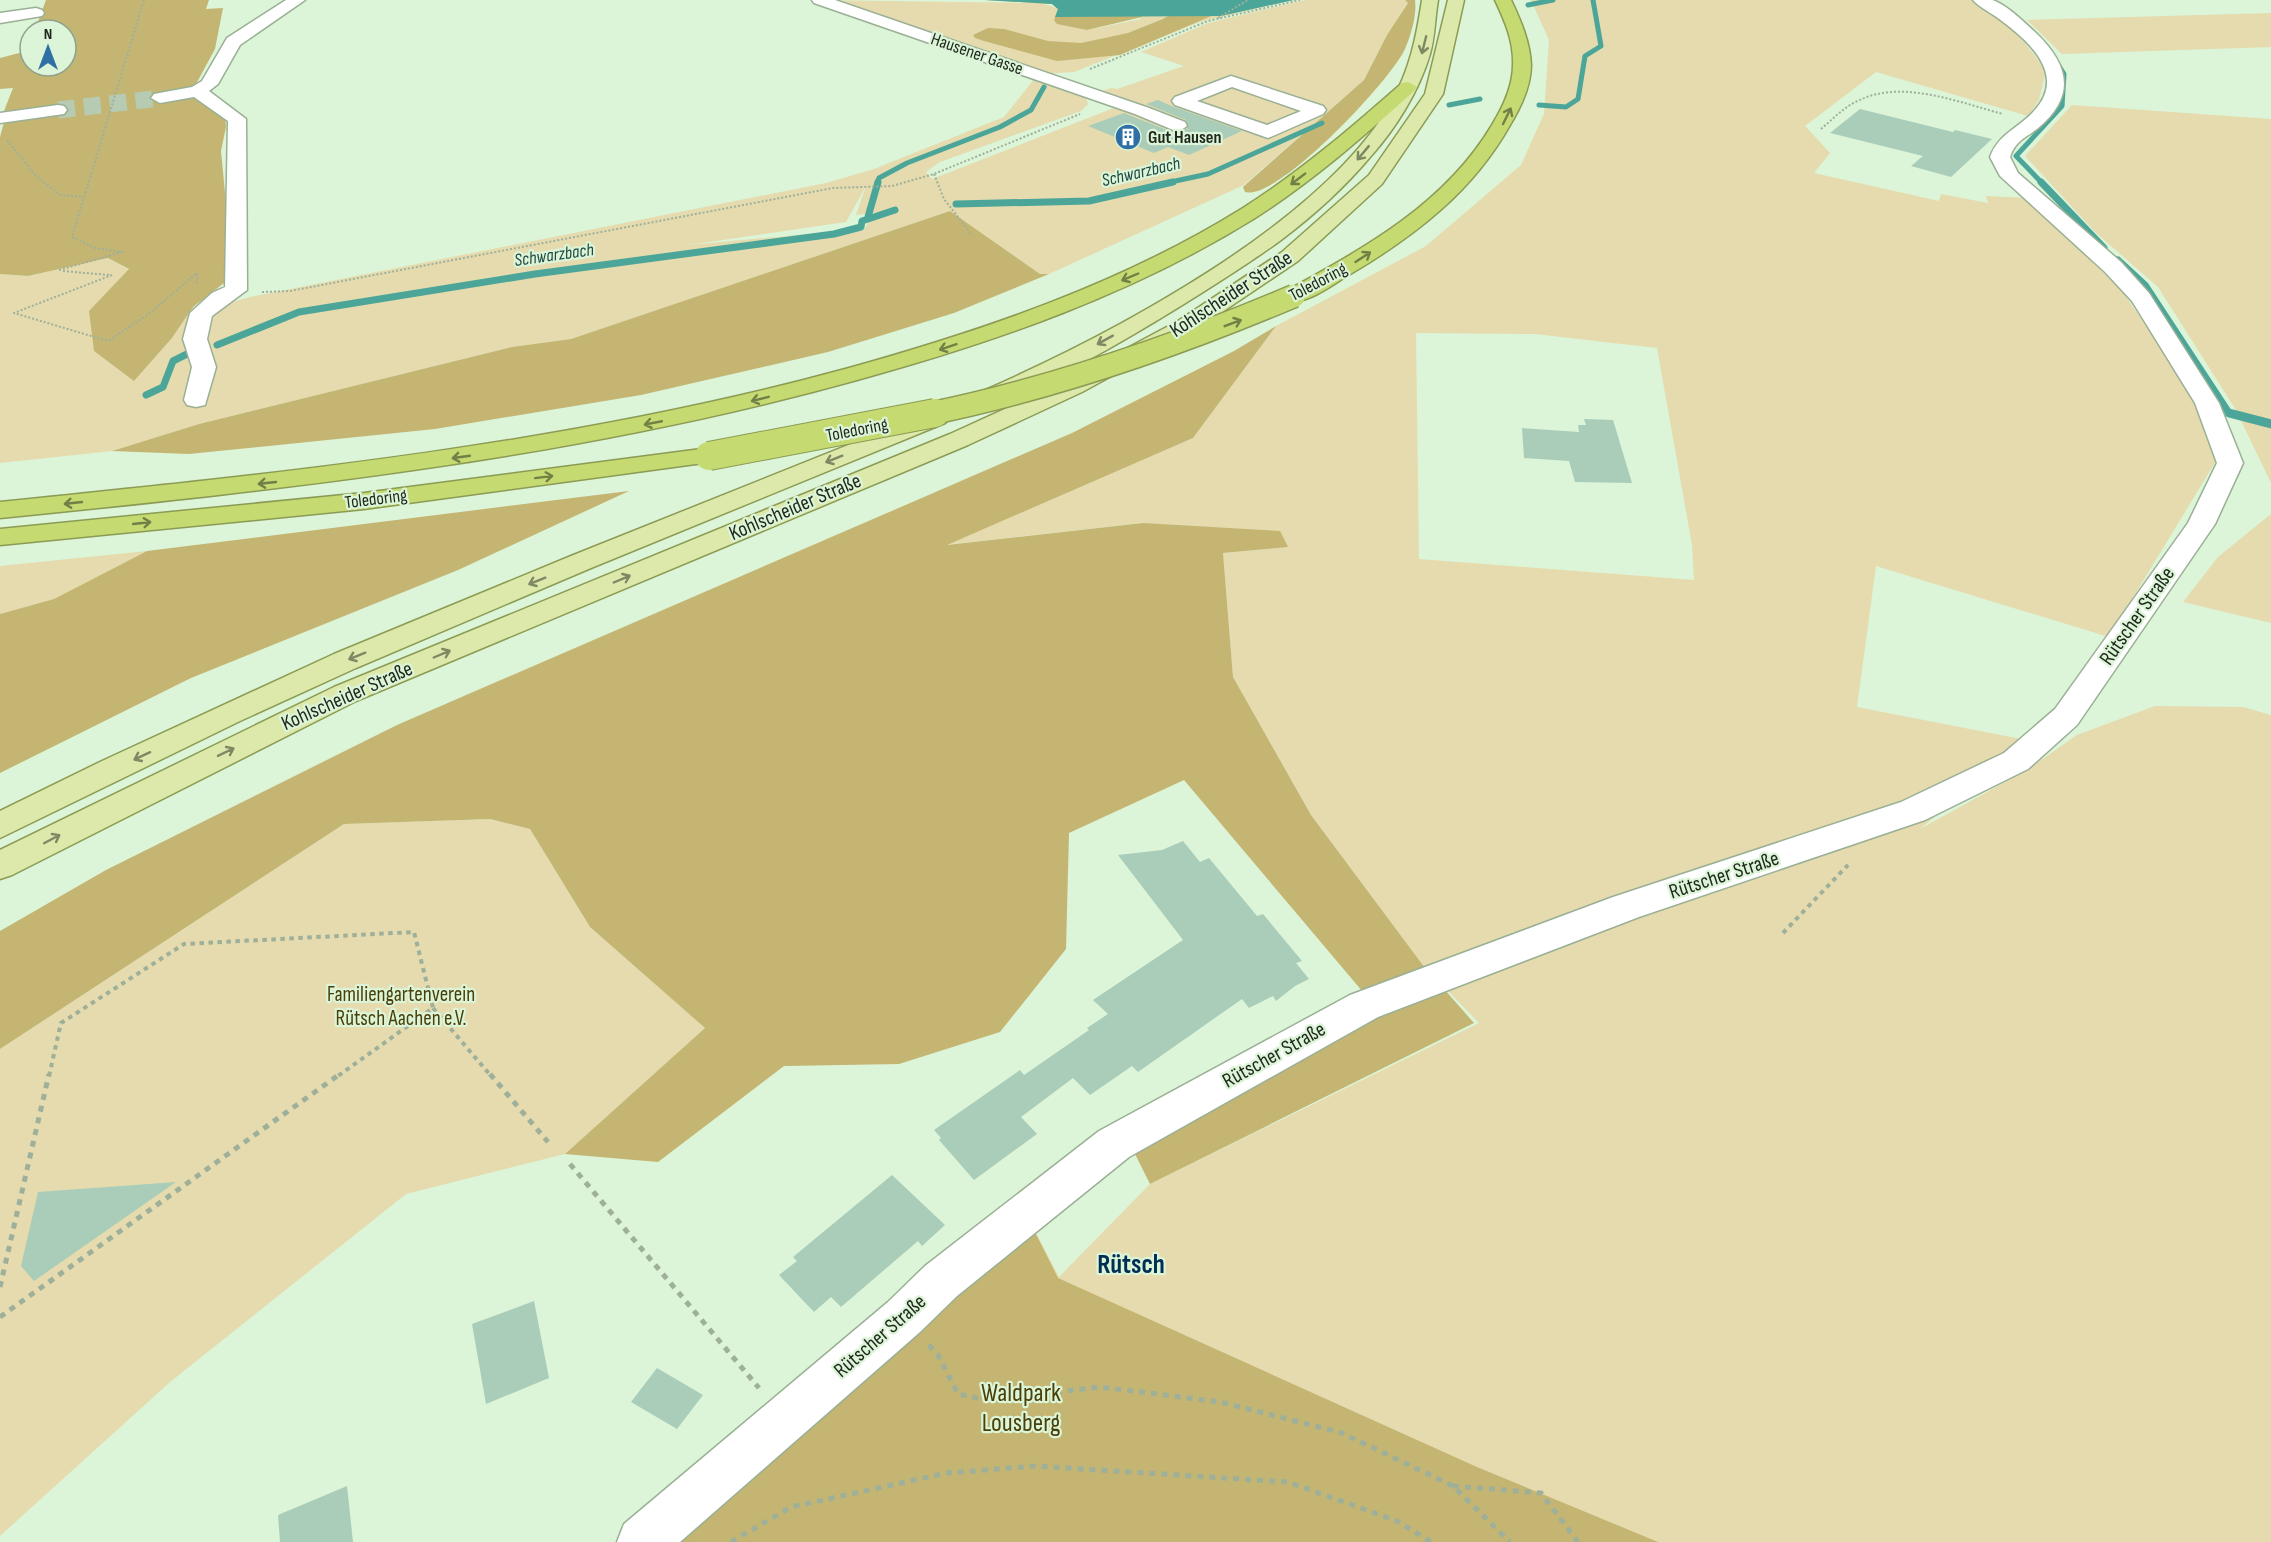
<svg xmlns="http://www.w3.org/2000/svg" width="2271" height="1542" viewBox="0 0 2271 1542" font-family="'Sofia Sans Condensed',sans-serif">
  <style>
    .green { fill: #e5dbae; fill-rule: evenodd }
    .forest { fill: #c4b572 }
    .water { fill: #4ba699 }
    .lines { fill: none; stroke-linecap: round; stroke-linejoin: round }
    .stream-far2 { stroke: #4ba699; stroke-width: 5 }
    .stream-far1 { stroke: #4ba699; stroke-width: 7 }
    .stream { stroke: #4ba699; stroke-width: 9 }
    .building { fill: #aacdba }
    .minor-tunnel { stroke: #b6cbb2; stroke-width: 17; stroke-dasharray: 17 9; stroke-linecap: butt }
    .minor-casing { stroke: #9ab095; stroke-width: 3 }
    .major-casing { stroke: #8b9b54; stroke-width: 3 }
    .highway-casing { stroke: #8b9b54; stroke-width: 3 }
    .path-far2 { stroke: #9eb09a; stroke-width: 2; stroke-dasharray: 2 2; stroke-linecap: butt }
    .path-far1 { stroke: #9eb09a; stroke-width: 4; stroke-dasharray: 4.5 4.5; stroke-linecap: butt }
    .path { stroke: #9eb09a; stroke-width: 5; stroke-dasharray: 6 6; stroke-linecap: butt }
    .minor { fill: #fff; fill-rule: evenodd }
    .major { fill: #dce9aa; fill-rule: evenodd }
    .highway { fill: #c5da71; fill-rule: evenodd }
    .highway-bridge-far1-casing { stroke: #8b9b54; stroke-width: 25; stroke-linecap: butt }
    .highway-bridge-casing { stroke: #8b9b54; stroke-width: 30; stroke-linecap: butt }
    .highway-bridge-far1 { stroke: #c5da71; stroke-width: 22 }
    .highway-bridge { stroke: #c5da71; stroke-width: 28 }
    .oneway { stroke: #7e8864 }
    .oneway2 { stroke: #728047 }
    .labels { text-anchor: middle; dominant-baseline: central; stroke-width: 4.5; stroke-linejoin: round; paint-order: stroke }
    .far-street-label { font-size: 18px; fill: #1f271d; stroke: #dcf4d7 }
    .far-poi-label { font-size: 18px; font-weight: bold; fill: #1f271d; stroke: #dcf4d7; text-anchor: start }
    .far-water-label { font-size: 18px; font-style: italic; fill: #1f4943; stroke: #dcf4d7 }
    .street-label { font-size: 21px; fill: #1f271d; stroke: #dcf4d7 }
    .park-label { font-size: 21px; fill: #4a3f08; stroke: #dcf4d7 }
    .near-park-label { font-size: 26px; fill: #4a3f08; stroke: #dcf4d7 }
    .near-neighbourhood-label { font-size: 27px; font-weight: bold; fill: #002f53; stroke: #dcf4d7 }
  </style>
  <rect width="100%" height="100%" fill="#dcf4d7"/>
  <!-- green -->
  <path class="green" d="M813 0 1040 3 1058 8 1055 17 1087 30 1141 19 1133 0H1294L1200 22 1074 72 1045 74 1036 79 1086 98 1088 104 1081 111 940 162 926 172 932 179 1124 104 1096 93 1111 88 1117 89 1184 66 1141 52 1208 23 1305 0H1405L1408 3 1387 35 1364 80 1244 185 1049 274H1040L950 211 571 339 512 347 199 424 112 451 0 463V274L28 276 108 258 130 270 134 381 172 338 193 307H215L250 297 826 183 874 169 1004 117 1035 78ZM866 186 856 215 892 211 871 219 864 229 688 245 846 222Z
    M1531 0H1972C2004 19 2025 40 2046 71L2039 100 2028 116 1876 72 1805 126 1830 153 1814 173 1939 201 1941 194 1988 203 1986 196 2027 198 2123 292 2192 394 2216 461 2109 637 1876 566 1857 707 2026 740 1920 829 2027 770 2077 735 2155 706 2243 707 2271 715V1542H655L1030 1222 1059 1277 1150 1184 1479 1023 1422 964 1311 815 1233 677 1223 553 1288 547 1143 523 945 545 1193 438 1276 326 1426 246 1521 165 1544 114 1549 40ZM1416 333 1535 334 1657 348 1692 545 1694 580 1419 559Z
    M2271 13V47L2062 54 2027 20Z
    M2072 105 2271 119V483L2236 410 2158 287 2095 232 2025 156Z
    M2271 514V623L2183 602 2218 557Z
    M147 551 54 599 0 614V566Z
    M490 819 530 829 590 927 705 1028 565 1154 406 1194 170 1382 0 1536V1049L344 824Z"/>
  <!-- forest -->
  <path class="forest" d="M46 0H209L206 9 223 8 215 49 195 86 168 101 200 96 225 114 226 127 221 151 233 276 193 307 172 338 134 381 94 351 89 311 129 269 108 258 28 276 0 274V137L4 122 41 108 4 111 13 88 0 89V58L27 51 30 44V66H66V30H35Z
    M985 0H1133L1142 17 1087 30 1057 24 1054 20 1058 9 1052 4Z
    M1227 0 1223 11 1120 55 1057 61 984 41 975 38 973 35 988 28 1004 29 1048 41 1081 43 1128 33 1163 19 1176 11Z
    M1405 0H1415C1417 15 1411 35 1405 49 1391 80 1278 201 1245 192L1243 187 1364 80 1387 35 1408 3Z
    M950 211 1040 274H1049L954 313 828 352 641 395 435 429 189 454 112 451 199 424 512 347 571 339Z
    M1276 326 1193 438 947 545 1143 523 1280 531 1288 547 1223 553 1233 677 1311 815 1422 964 1474 1023 1150 1184 1131 1146 1379 1011 1184 780 1069 833 1066 949 1000 1032 899 1064 784 1066 658 1162 565 1154 705 1028 590 927 530 829 490 819 344 824 0 1049V931L106 870 397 725 1072 433 1234 351Z
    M629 491 458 570 191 678 0 773V614L54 599 147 551Z
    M1030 1222 1058 1278 1477 1467 1658 1542H655Z"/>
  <!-- water -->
  <path class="water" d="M985 0H1294L1221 16 1055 17 1058 9 1052 4Z"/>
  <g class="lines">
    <!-- stream-far2 -->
    <path class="stream-far2" d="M1528 5 1553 0
      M1449 105 1480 99
      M1539 105 1566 107 1578 99 1585 56 1601 46 1593 0
      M877 183 879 178 907 163 1000 127 1031 110 1044 87
      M1166 183 1208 174 1322 123
      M2042 183 2016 156 2062 106 2064 74 2054 58"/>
    <!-- stream-far1 -->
    <path class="stream-far1" d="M2041 182 2104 248
      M956 204 1089 201 1173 182
      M868 217 878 182
      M2118 260 2145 285 2229 413 2234 414
      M217 345 299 312 535 274 834 234 861 227 862 221 895 210
      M146 395 163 387 173 361 187 354"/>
    <!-- stream -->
    <path class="stream" d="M2229 413 2271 424"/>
  </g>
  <!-- building -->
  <path class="building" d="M1158 100 1174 107 1242 131 1189 155 1168 147 1154 153 1088 126 1124 113 1177 134 1188 128 1186 120 1146 104Z
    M1860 109 1953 132 1955 130 1992 139 1951 177 1911 166 1923 156 1830 133Z
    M1584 419 1613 420 1632 483 1575 482 1569 461 1524 458 1522 428 1579 432 1578 425H1586Z
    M1183 841 1200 862 1209 858 1257 916 1263 914 1302 961 1296 963 1309 979 1295 986 1276 1001 1273 996 1249 1008 1242 999 1138 1072 1132 1066 1090 1095 1073 1078 1021 1117 1037 1134 974 1180 939 1140 941 1138 934 1130 1020 1070 1024 1075 1089 1030 1087 1028 1108 1014 1093 1000 1183 940 1118 855 1162 850Z
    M892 1175 945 1225 922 1246 918 1241 841 1307 831 1297 814 1312 779 1275 797 1261 793 1257Z
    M176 1182 34 1281 21 1266 38 1192Z
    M534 1301 549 1378 486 1404 472 1324Z
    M657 1368 703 1395 677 1429 631 1402Z
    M347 1486 353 1542H280L278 1515Z"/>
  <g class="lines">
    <!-- minor-tunnel -->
    <path class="minor-tunnel" d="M58 110 160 98"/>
    <defs>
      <path id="minor" d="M286 0H305L240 45 218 84 209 91 246 119 247 290 212 316 207 339 216 367 205 405 196 407 187 405 184 400 192 367 183 339 190 313 212 293 225 287 228 121 194 97 160 103 151 98 154 94 192 87 202 81 227 38Z
        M812 0H835L1149 108 1185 122 1187 126 1178 132 1135 114 814 3Z
        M1973 0C1979 0 1986 0 1992 0 2006 4 2025 23 2036 33 2069 65 2077 96 2037 129 2025 138 2015 141 2010 157L2018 173 2121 262 2149 293 2219 403 2243 463 2215 524 2077 725 2028 769 1925 820 1639 917 1378 1017 1129 1157 957 1296 920 1332 680 1542H617L624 1524 888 1302 925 1266 1099 1131 1350 995 1613 897 1901 802 2004 753 2055 709 2188 523 2217 463 2195 403 2132 301 2105 272 2000 176 1990 157C1999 133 2018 129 2034 111 2069 74 2026 38 1995 16 1988 11 1979 7 1973 0Z
        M36 8 42 10 44 13 42 16 0 23V13Z
        M1231 76 1323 106 1326 110 1323 114 1268 138 1175 105 1172 101 1175 97ZM1232 87 1301 111 1267 125 1197 101Z
        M58 105 64 106 67 110 64 114 0 123V113Z"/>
      <path id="major" d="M1422 0H1438C1435 17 1435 37 1430 54 1419 91 1396 128 1371 156 1345 187 1313 216 1281 240 1241 270 1022 411 983 401L980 396 983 391C1109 336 1321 225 1391 103 1410 69 1416 39 1422 0Z
        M1448 0H1464L1443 94 1382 184 1298 261 1194 331 1082 392 968 445 356 701 12 875 0 879V850L334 687 950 434 1064 382 1178 321 1282 252 1369 175 1425 94Z
        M936 410 945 413 949 418 945 423 591 568 356 668 240 721 0 838V811L102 761 334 654 571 556Z"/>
      <path id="highway" d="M1495 0H1511C1521 21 1530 42 1531 65 1531 86 1521 107 1510 125 1473 191 1416 235 1352 273 1334 283 1307 306 1286 301L1283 296 1286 291C1365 248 1445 204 1492 125 1503 107 1513 86 1513 65 1514 42 1505 21 1495 0Z
        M1408 82 1417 87 1414 91C1363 137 1313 181 1255 218 1133 294 995 342 857 380 577 458 289 489 0 518V502C286 473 572 444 849 368 985 330 1123 283 1243 208 1301 171 1351 128 1402 83Z
        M709 448 718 451 722 456 718 461 364 509 0 545V529L364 493Z"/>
    </defs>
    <!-- minor casing -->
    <use href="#minor" class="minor-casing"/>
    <!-- major casing -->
    <use href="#major" class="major-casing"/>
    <!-- highway casing -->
    <use href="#highway" class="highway-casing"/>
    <!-- path-far2 -->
    <path class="path-far2" d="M1218 18 1248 0
      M1090 69 1208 21 1300 0
      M1821 129C1834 118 1846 105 1862 99 1905 80 1961 103 2003 114
      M7 140 35 175 60 195 84 197
      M934 174 944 199 972 235
      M59 270 122 252 95 248 72 237 144 0
      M63 271 109 275
      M112 275 14 313 108 341 150 313 197 273V284
      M262 292 290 291 833 188 892 186 934 174 1080 114"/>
    <!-- path-far1 -->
    <path class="path-far1" d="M1783 933 1848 865
      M433 1008 491 1076
      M49 1076 61 1023 184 944 414 932 433 1008 338 1076"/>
    <!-- path -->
    <path class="path" d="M490 1074 548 1142
      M570 1164 759 1388
      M0 1287 49 1074
      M0 1317 340 1074
      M929 1345 938 1355 958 1394 986 1400 1100 1387 1221 1402 1342 1433 1453 1486 1510 1542
      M1453 1486 1541 1493 1578 1542
      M731 1542 791 1507 947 1473 1035 1466 1288 1482 1397 1521 1431 1542"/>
    <!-- minor -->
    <use href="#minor" class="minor"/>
    <!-- major -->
    <use href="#major" class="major"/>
    <!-- highway -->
    <use href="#highway" class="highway"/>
    <defs>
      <path id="highway-bridge-far1" d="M928 414C1054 388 1176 346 1294 296"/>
      <path id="highway-bridge" d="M709 456 935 413"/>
    </defs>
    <!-- highway-bridge-far1 casing -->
    <use href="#highway-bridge-far1" class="highway-bridge-far1-casing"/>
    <!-- highway-bridge casing -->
    <use href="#highway-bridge" class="highway-bridge-casing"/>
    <!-- highway-bridge-far1 -->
    <use href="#highway-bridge-far1" class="highway-bridge-far1"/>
    <!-- highway-bridge -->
    <use href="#highway-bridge" class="highway-bridge"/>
  </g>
  <!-- one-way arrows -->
  <defs><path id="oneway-shaft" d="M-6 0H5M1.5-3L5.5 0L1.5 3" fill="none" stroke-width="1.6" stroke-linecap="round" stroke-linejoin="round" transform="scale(1.5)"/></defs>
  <g class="oneway">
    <use href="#oneway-shaft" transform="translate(1424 45) rotate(104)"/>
    <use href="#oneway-shaft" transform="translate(1363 153) rotate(130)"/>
    <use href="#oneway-shaft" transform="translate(1105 340) rotate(151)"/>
    <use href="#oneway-shaft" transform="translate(834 459) rotate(158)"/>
    <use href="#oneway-shaft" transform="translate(622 579) rotate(-23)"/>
    <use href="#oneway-shaft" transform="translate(537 581) rotate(158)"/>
    <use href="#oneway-shaft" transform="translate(442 654) rotate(-23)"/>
    <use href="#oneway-shaft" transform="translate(357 656) rotate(158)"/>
    <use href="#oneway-shaft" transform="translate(226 752) rotate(-26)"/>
    <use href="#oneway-shaft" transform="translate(142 756) rotate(155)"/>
    <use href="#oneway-shaft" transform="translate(52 839) rotate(-28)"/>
  </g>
  <g class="oneway2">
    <use href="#oneway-shaft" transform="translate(1507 116) rotate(-64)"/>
    <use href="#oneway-shaft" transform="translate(1298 179) rotate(143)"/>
    <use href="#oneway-shaft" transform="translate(1363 257) rotate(-33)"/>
    <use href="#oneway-shaft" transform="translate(1130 277) rotate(157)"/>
    <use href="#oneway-shaft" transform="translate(1233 323) rotate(-21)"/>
    <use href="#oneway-shaft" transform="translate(948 347) rotate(162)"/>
    <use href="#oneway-shaft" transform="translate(760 399) rotate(166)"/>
    <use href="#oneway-shaft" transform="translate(653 423) rotate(169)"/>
    <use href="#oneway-shaft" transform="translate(461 457) rotate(172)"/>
    <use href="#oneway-shaft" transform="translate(544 477) rotate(-7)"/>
    <use href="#oneway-shaft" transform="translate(267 483) rotate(174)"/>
    <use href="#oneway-shaft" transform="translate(73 503) rotate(174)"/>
    <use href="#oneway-shaft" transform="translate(142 523) rotate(-6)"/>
  </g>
  <!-- icons -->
  <defs>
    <symbol id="building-disc" viewBox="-11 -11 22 22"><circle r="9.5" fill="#2e6fa5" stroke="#dcf4d7"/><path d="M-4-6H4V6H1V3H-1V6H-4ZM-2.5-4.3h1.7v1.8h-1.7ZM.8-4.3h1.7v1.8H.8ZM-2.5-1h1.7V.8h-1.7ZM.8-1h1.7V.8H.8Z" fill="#fff"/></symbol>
  </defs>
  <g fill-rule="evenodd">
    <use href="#building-disc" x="1113" y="122" width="30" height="30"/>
  </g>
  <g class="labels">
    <!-- far-street labels -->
    <g class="far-street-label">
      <text transform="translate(977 54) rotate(19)">Hausener Gasse</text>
      <text transform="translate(1318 282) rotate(-28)">Toledoring</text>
      <text transform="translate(857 430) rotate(-11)">Toledoring</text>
      <text transform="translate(376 499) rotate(-7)">Toledoring</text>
    </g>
    <!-- far-poi labels -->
    <g class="far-poi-label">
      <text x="1148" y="137">Gut Hausen</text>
    </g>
    <!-- far-water labels -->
    <g class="far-water-label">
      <text transform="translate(1141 172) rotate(-13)">Schwarzbach</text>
      <text transform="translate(554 255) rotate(-8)">Schwarzbach</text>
    </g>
    <!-- street labels -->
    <g class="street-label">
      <text transform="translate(1231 294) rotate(-33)">Kohlscheider Straße</text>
      <text transform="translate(795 507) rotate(-23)">Kohlscheider Straße</text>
      <text transform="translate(2137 616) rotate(-55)">Rütscher Straße</text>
      <text transform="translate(347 696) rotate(-24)">Kohlscheider Straße</text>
      <text transform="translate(1724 875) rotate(-18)">Rütscher Straße</text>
      <text transform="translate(1274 1055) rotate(-29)">Rütscher Straße</text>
      <text transform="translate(880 1336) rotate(-41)">Rütscher Straße</text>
    </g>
    <!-- park labels -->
    <g class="park-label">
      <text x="401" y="994">Familiengartenverein<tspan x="401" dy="24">Rütsch Aachen e.V.</tspan></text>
    </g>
    <!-- near-park labels -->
    <g class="near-park-label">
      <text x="1021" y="1393">Waldpark<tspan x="1021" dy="30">Lousberg</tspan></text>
    </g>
    <!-- near-neighbourhood labels -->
    <g class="near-neighbourhood-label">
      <text x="1131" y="1265">Rütsch</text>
    </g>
  </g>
  <!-- north arrow -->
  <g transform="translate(48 48)"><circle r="28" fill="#dcf4d7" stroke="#90a28d" stroke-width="1.5"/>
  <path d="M0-4.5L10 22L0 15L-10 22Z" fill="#2e6fa5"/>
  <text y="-9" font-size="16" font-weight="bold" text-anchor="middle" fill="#1f271d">N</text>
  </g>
</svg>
